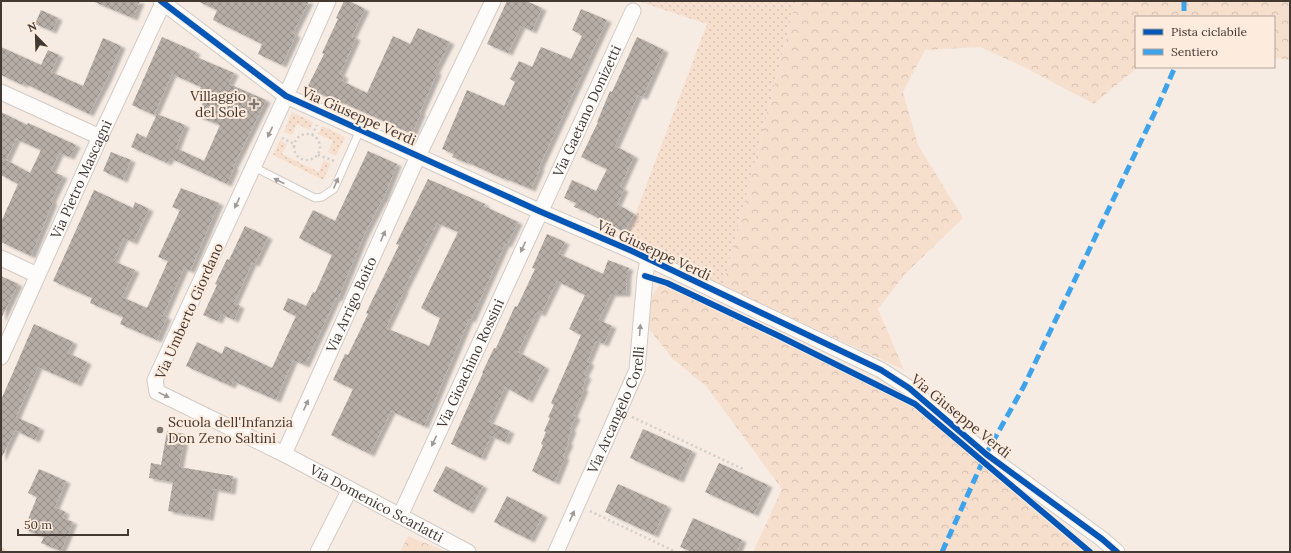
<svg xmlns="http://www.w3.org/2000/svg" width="1291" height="553" viewBox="0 0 1291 553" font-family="Lora,serif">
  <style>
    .grass { fill: url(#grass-dots) }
    .forest { fill: url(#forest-crowns) }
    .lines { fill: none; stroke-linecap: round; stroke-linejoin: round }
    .stream { stroke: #f5cdb0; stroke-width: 4.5 }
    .building { fill: url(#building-cross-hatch); fill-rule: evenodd; filter: url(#shadow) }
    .service-casing { stroke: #d3cac4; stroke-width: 9 }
    .minor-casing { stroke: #d3cac4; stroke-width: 17 }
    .path { stroke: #d1cdca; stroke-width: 2.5; stroke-dasharray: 2 3; stroke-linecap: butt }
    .service { stroke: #fefcfb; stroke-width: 7 }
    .minor { stroke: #fefcfb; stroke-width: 15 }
    .quiet { stroke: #3fa3eb; stroke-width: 5; stroke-dasharray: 10 5; stroke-linecap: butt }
    .cycleway-casing { stroke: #fdebdd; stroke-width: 8 }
    .cycleway { stroke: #0057b8; stroke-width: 6 }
    .oneway { fill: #a09a97 }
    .poi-dot { fill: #817871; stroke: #fdebdd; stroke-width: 1.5 }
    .labels { text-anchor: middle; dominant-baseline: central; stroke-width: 4; stroke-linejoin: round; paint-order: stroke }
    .poi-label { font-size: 14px; fill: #423933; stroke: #fdebdd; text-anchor: end }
    .street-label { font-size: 14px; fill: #423933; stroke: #fdebdd }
  </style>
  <defs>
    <pattern id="grass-dots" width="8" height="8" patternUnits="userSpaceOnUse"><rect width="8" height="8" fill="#f7dfce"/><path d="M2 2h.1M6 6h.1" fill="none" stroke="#d5c0b1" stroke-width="1.8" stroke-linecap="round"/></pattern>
    <pattern id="forest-crowns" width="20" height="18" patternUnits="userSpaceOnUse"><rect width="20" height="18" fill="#f7dfce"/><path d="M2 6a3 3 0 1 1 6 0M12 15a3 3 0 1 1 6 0" fill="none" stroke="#d5c0b1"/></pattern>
    <pattern id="building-cross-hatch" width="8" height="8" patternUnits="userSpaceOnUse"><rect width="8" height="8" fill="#b5ada6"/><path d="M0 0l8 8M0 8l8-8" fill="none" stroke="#958e88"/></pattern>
    <filter id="shadow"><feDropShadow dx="4.5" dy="2.5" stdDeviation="1" flood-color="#0004"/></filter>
  </defs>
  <rect width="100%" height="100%" fill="#f6ece4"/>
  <!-- grass -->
  <path class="grass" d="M638 1H796L723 286 625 242 707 24Z
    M292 112 313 122 310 130 297 124 292 135 284 132Z
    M322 126 345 137 336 156 328 152 333 141 318 134Z
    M280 140 287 144 282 154 319 172 324 160 331 164 323 180 273 155Z"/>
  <!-- forest -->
  <path class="forest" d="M796 1H1290V60L1274 58V17H1136V67H1138L1094 104 1024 67 980 47 925 50 903 92 918 145 963 218 905 274 878 309 904 370 723 286Z
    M660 284 838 369 912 405 1083 552H753L782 489 706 386 673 359 648 328 652 296Z
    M408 536 447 552H400Z"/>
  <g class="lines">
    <!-- stream -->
    <path class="stream" d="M1 549 4 552"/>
  </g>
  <!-- building -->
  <path class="building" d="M92 1H140L133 18Z
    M197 1H309L293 33 296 35 282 65 258 54 262 44 213 20 217 10Z
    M344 1H349L365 9 352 36 356 38 340 74 344 76 342 81 367 93 393 36 410 44 418 28 450 42 435 71 437 73 420 112 421 113 412 134 339 101 338 102 307 88 324 54 322 53 338 19 336 18Z
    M507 1H526L542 8 532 31 521 26 508 53 487 44Z
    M581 9 607 20 539 167 540 168 531 189 504 178V179L467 162V163L452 157 454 154 442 149 467 90 504 106 515 82 510 79 519 61 532 67 541 47 571 59 582 36 580 35V34L572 30Z
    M41 10 58 18 52 31 35 24Z
    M162 37 196 52 194 56 234 73 229 84 266 100 233 167 234 168 227 184 170 158 167 163 131 147 137 133 146 138 157 114 185 125 176 148 204 161 220 125 197 116 206 95 199 92 201 87 172 74 154 115 132 105Z
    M637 37 664 50 643 97 638 95 615 146 634 156 620 187 624 189 617 204 634 214 624 232 585 211 574 207 576 203 564 198 572 180 596 191 607 169 581 157 598 122H597L610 91 612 92Z
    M103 38 121 46 107 79 89 114 24 83 23 85 1 75V47L41 65 48 50 59 55 51 72 83 86Z
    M1 112 27 125 28 123 76 145 70 157 59 153 51 171 63 176 51 201 53 202 31 256 1 242V222L18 184 1 175ZM16 139 41 150 30 173 6 160Z
    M368 151 397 164 383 200H382L364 235 338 299 336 298 305 365 293 360 276 400 233 381 231 386 186 366 197 342 222 354 225 346 272 368 296 316 283 310 288 298 306 306 313 292 315 293 332 255 299 238 313 210 335 221Z
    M111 152 131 160 123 180 103 171Z
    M428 179 485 204 484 206 518 222 507 245 505 244 471 320 469 319 424 426 391 411 370 454 331 435 353 389 333 380 345 354 348 355 368 314 366 313 399 245 396 244ZM437 223 458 232 421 308 440 318 429 346 386 328 404 291H403Z
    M181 188 219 203 190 271 184 268 163 316 167 317 157 340 120 324 123 317 90 303 92 298 53 281 94 190 133 208 135 202 149 209 133 242 124 238 114 260H116L115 262 135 270 122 297 147 308 168 261 158 257 180 210 172 207Z
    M245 226 268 237 255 264 252 263 234 303 240 306 234 320 221 314 218 321 203 315 217 285 215 284 227 259 229 260Z
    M547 234 565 242 559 254 603 274 608 260 629 268 627 273 626 294H611L599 320 612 326 604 344 596 341 587 362 590 363 584 375 587 376 582 388 584 389 573 415 576 417 570 429 572 430 567 442 569 443 563 456 565 457 555 482 532 471 543 445 541 444 546 432 544 431 550 418 548 417 554 405 551 403 581 335 569 329 585 295 557 281 541 314 537 312 518 352 545 367 528 400 505 387 489 422 510 431 505 442 491 436 481 458 451 444 483 373H482L494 348H496L515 306 517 307 535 269 532 268Z
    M1 276 18 284 1 319Z
    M34 324 73 342 68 353 87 362 77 384 38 367 16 417 40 428 35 440 15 430 1 459V400Z
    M643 429 692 451 679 480 630 458Z
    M167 431 185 434 179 467 233 476 231 492 214 489 209 518 168 511 173 482 149 478 151 463 161 465Z
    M719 463 768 485 754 514 705 492Z
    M446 466 483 486 469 511 433 491Z
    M39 469 66 481 55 507 65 512 63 518 73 522 61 551 41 543 44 537 24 529 37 497 28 493Z
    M618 484 667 506 654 535 605 512Z
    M507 496 543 515 530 540 494 522Z
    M693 518 742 540 737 552H692L680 547Z"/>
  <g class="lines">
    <defs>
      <path id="service" d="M254 167 315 198 322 197 334 189 360 130"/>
      <g id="minor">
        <path d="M161 1 286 96 539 211 632 251 881 370 909 388 986 454 1102 539 1117 552"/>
        <path id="s1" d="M328 1 286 96 155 380 157 392 284 454 468 552"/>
        <path d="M1 92 100 137"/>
        <path d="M1 258 37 275"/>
        <path id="s2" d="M1 357 100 137 164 1"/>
        <path id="s3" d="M284 454 418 156 493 1"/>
        <path id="s4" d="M400 516 633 11"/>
        <path d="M318 552 350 489"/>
        <path id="s5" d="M556 552 637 370 645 276 648 260"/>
      </g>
    </defs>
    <!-- service casing -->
    <use href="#service" class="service-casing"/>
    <!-- minor casing -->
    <use href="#minor" class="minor-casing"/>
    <!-- path -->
    <path class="path" d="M294 147a13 13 0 1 1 26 0a13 13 0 1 1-26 0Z
      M312 135 317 125
      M282 138 294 144
      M318 155 334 161
      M632 417 745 470
      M590 511 676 552"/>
    <!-- service -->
    <use href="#service" class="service"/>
    <!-- minor -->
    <use href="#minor" class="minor"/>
    <!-- quiet -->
    <path class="quiet" d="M1184 1V17
      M942 552 986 454 1024 386 1157 108 1175 67"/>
    <defs>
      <path id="cycleway" d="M161 1 286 96 539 211 632 251 881 370 909 388 986 454 1102 539 1117 552
        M645 276 667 283 779 336 915 404 1090 552"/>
    </defs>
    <!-- cycleway casing -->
    <use href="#cycleway" class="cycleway-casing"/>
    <!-- cycleway -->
    <use href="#cycleway" class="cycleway"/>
  </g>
  <!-- one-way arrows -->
  <defs><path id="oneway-solid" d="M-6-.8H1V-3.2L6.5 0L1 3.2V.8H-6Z"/></defs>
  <g class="oneway">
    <use href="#oneway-solid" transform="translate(270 132) rotate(115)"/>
    <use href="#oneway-solid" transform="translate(279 181) rotate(-153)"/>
    <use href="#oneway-solid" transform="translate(336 183) rotate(-66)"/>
    <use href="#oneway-solid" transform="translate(237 203) rotate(115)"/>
    <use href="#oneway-solid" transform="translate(383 236) rotate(-66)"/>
    <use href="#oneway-solid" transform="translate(523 247) rotate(115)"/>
    <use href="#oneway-solid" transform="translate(640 330) rotate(-85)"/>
    <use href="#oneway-solid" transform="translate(164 395) rotate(26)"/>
    <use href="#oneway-solid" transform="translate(306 405) rotate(-66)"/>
    <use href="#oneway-solid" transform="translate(434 441) rotate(115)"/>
    <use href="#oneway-solid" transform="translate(572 516) rotate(-66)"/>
  </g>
  <!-- markers -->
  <g class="poi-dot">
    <path d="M252 98h4v4h4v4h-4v4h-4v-4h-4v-4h4z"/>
    <circle cx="160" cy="430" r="4"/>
  </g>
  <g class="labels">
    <!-- poi labels -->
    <g class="poi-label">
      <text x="246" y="96">Villaggio<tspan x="246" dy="16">del Sole</tspan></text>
      <text x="168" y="422" text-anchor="start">Scuola dell'Infanzia<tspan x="168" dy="16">Don Zeno Saltini</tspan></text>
    </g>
    <!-- street labels -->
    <g class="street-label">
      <text stroke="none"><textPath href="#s4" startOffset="446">Via Gaetano Donizetti</textPath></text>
      <text transform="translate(359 116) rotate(24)">Via Giuseppe Verdi</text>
      <text stroke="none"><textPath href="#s2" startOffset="195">Via Pietro Mascagni</textPath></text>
      <text transform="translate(654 250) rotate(25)">Via Giuseppe Verdi</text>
      <text stroke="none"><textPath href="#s3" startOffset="164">Via Arrigo Boito</textPath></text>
      <text transform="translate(189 311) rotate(-66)">Via Umberto Giordano</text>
      <text stroke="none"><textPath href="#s4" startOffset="168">Via Gioachino Rossini</textPath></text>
      <text stroke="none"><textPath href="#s5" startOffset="155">Via Arcangelo Corelli</textPath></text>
      <text transform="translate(961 416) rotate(39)">Via Giuseppe Verdi</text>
      <text stroke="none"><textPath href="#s1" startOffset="675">Via Domenico Scarlatti</textPath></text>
    </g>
  </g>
  <!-- border -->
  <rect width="1291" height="553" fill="none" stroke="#423933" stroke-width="4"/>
  <!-- legend -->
  <rect x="1135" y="16" width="140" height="52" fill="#fdebdd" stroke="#b2a499"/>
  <rect x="1143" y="29" width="20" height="6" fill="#0057b8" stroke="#b2a499"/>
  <text x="1171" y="36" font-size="12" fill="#423933">Pista ciclabile</text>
  <rect x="1143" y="49" width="20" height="6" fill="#3fa3eb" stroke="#b2a499"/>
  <text x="1171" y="56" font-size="12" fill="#423933">Sentiero</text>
  <!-- north arrow -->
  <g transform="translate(36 36) rotate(337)" stroke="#fdebdd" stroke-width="3" paint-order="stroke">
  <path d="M0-3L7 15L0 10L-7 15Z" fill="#423933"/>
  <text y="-6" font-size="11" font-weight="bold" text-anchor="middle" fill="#423933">N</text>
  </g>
  <!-- scale -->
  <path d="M18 529v6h110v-6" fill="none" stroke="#423933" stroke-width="2"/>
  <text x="24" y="529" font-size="12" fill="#423933" stroke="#fdebdd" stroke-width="3" paint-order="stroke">50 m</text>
</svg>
